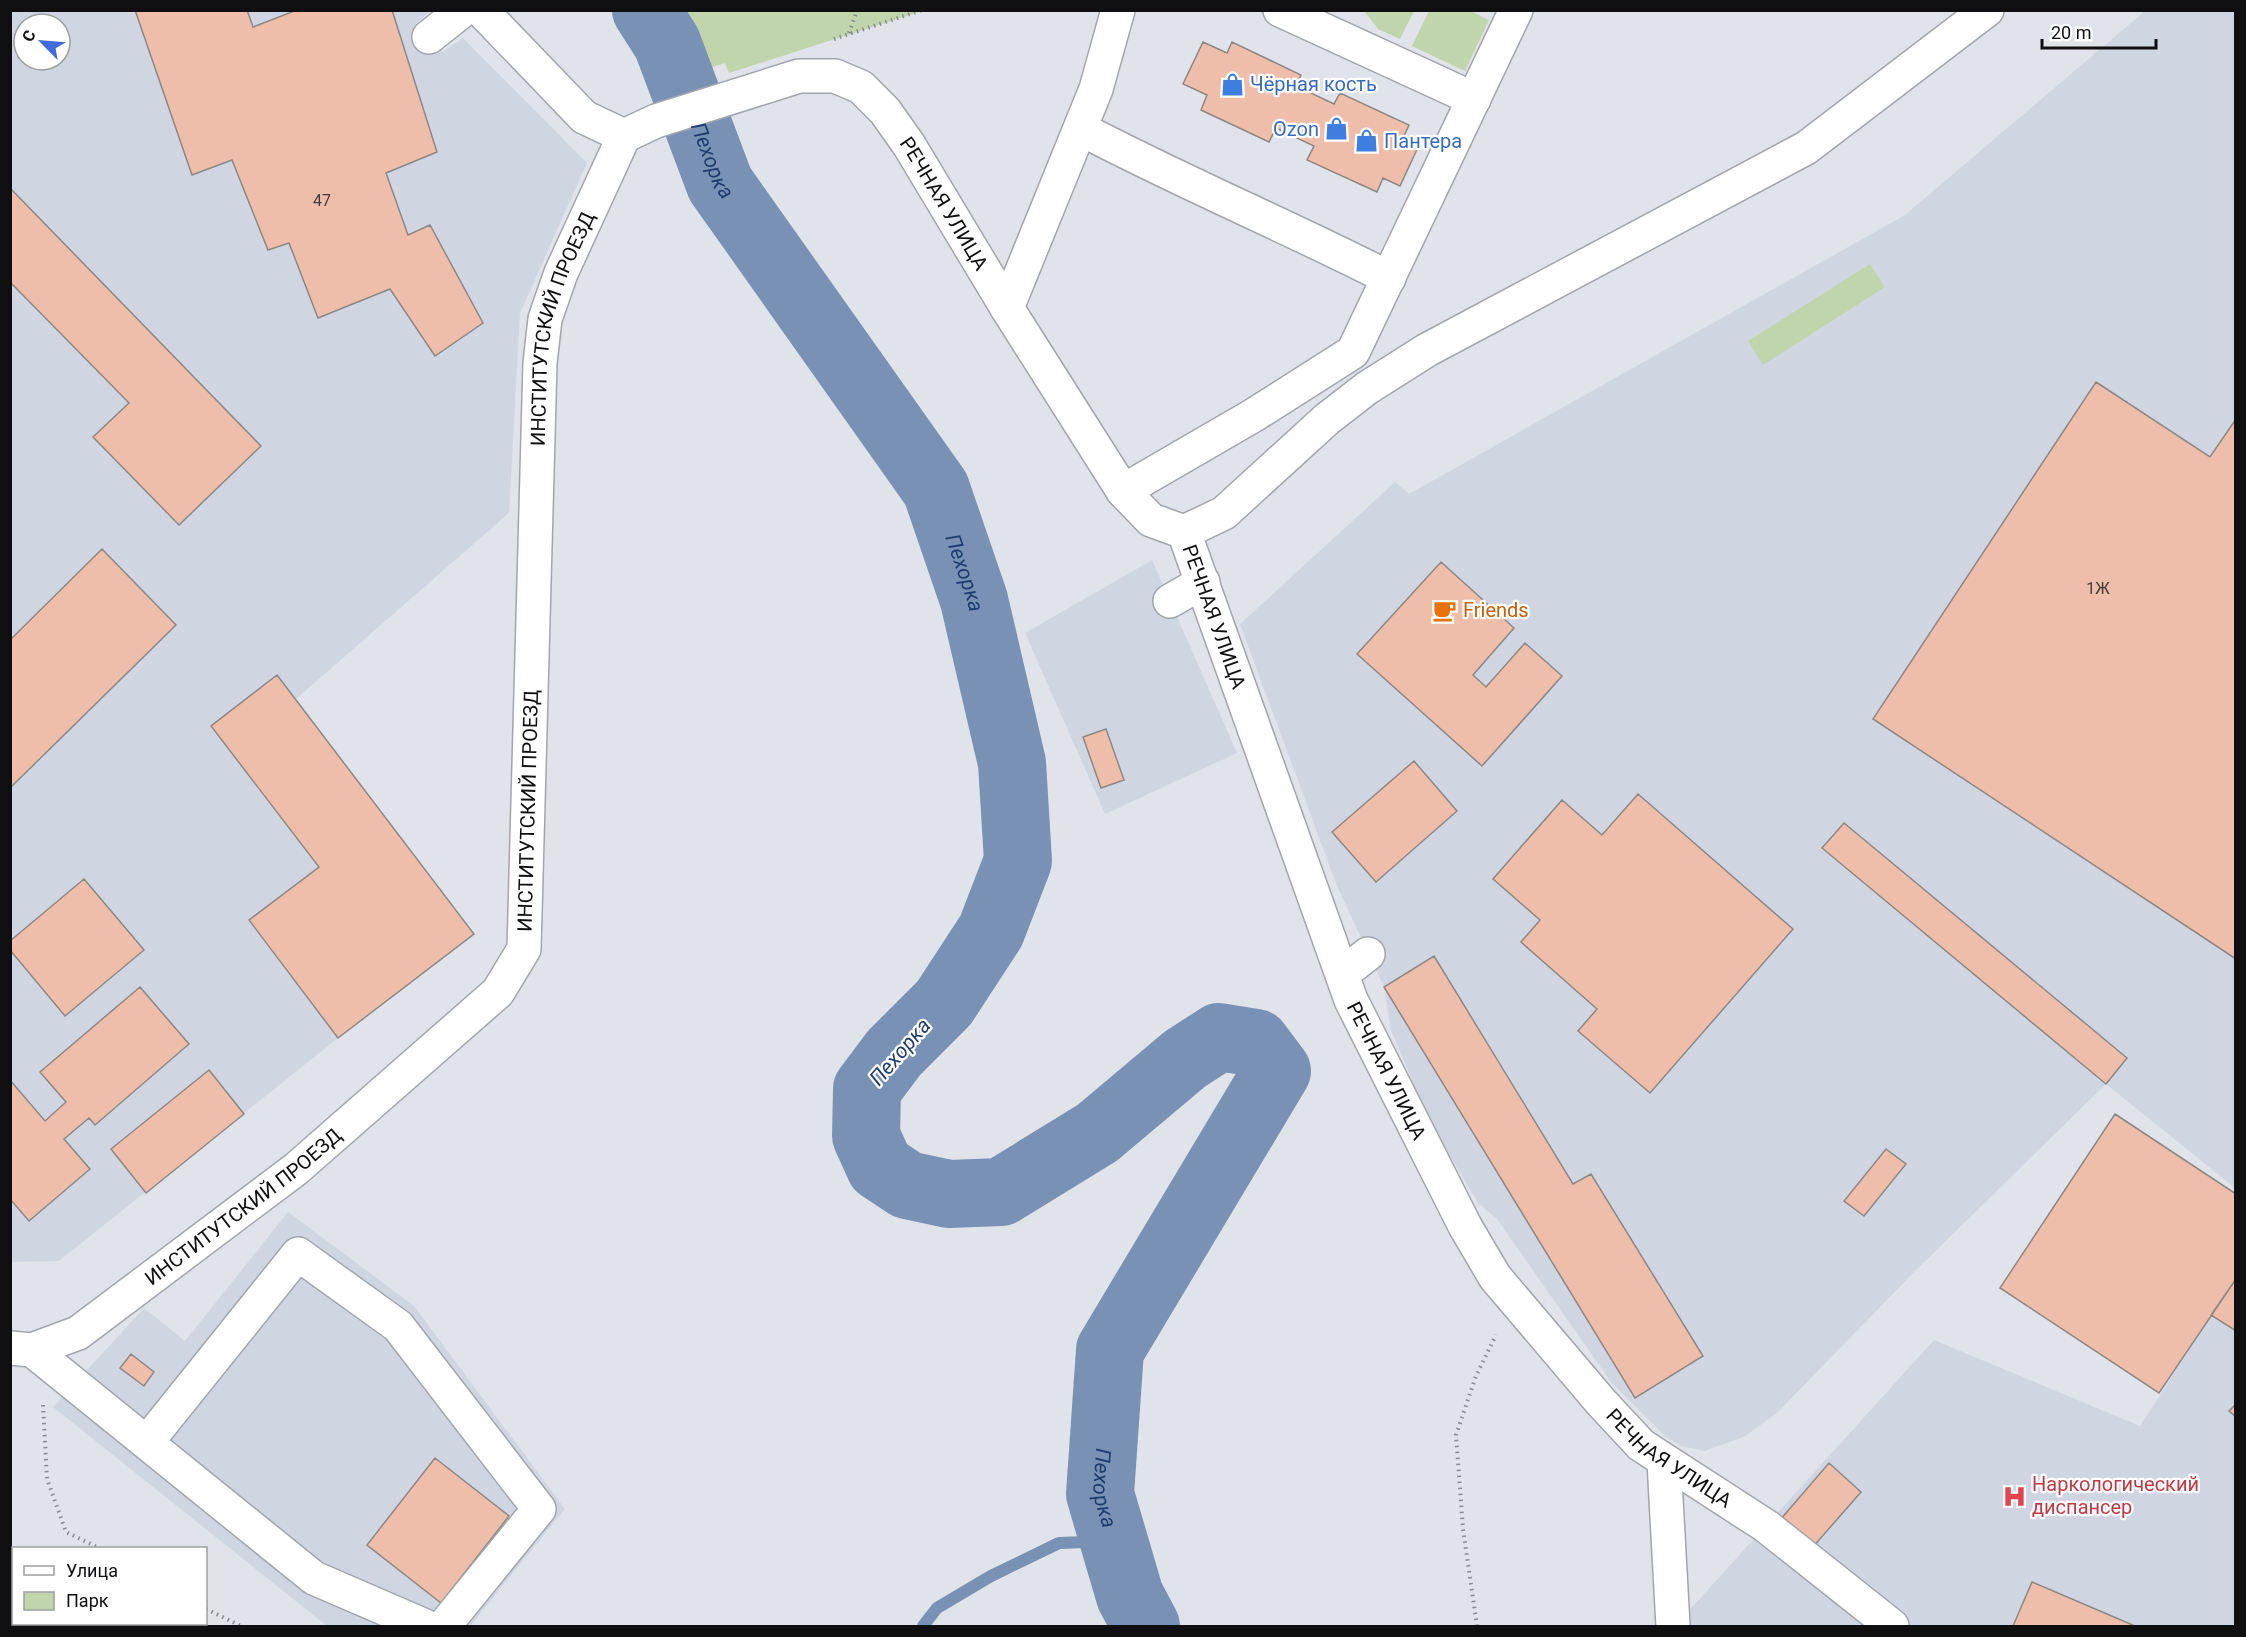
<svg xmlns="http://www.w3.org/2000/svg" width="2246" height="1637" viewBox="0 0 2246 1637" font-family="Roboto,sans-serif">
  <style>
    .built { fill: #cfd6e2; fill-rule: evenodd }
    .green { fill: #c0d5ac }
    .water { fill: #7a91b6 }
    .lines { fill: none; stroke-linecap: round; stroke-linejoin: round }
    .stream { stroke: #7a91b6; stroke-width: 12 }
    .river { stroke: #7a91b6; stroke-width: 68 }
    .building { fill: #eebeab; stroke: #8d8784; stroke-width: 1.5 }
    .minor-casing { stroke: #a2a5ab; stroke-width: 36 }
    .path { stroke: #898b8f; stroke-width: 4; stroke-dasharray: 1.5 4.5; stroke-linecap: butt }
    .minor { stroke: #fff; stroke-width: 33 }
    .labels { text-anchor: middle; dominant-baseline: central; stroke-width: 4.5; stroke-linejoin: round; paint-order: stroke }
    .number-label { font-size: 16px; fill: #473b38 }
    .shop-label { font-size: 20px; fill: #366cbe; stroke: #fff; text-anchor: start }
    .street-label { font-size: 20px; fill: #0f0f11; stroke: #fff }
    .food-label { font-size: 20px; fill: #c56008; stroke: #fff; text-anchor: start }
    .health-label { font-size: 20px; fill: #be3a42; stroke: #fff; text-anchor: start }
    .water-label { font-size: 21px; font-style: italic; fill: #1e3c6d; stroke: #fff }
  </style>
  <rect width="100%" height="100%" fill="#e0e3e9"/>
  <!-- built -->
  <path class="built" d="M10 11H430L416 24 443 52 463 38 587 163 520 313 509 513 296 699 474 934 338 1038 59 1261 11 1262ZM24 24H60V60H24Z
    M2145 11H2235V1188L2106 1084 1914 1272 1778 1412 1744 1437 1704 1451 1681 1446 1666 1437 1611 1382 1497 1219 1478 1203 1429 1121 1391 1030 1384 987 1337 886 1240 624 1395 482 1409 494 1905 215Z
    M1152 560 1237 753 1105 814 1025 633Z
    M288 1212 414 1306 565 1509 470 1626H327L53 1407 144 1308 185 1341Z
    M2235 1279V1626H1675L1934 1340 2140 1426Z"/>
  <!-- green -->
  <path class="green" d="M646 11H922L729 73 725 63 680 78 667 43Z
    M1366 11 1413 10 1414 11 1400 39 1378 29 1365 12Z
    M1429 11H1470L1489 20 1465 71 1412 46Z
    M1870 264 1885 287 1763 365 1748 341Z"/>
  <!-- water -->
  <path class="water" d="M11 1600 13 1601 14 1624H45L47 1626H11Z"/>
  <g class="lines">
    <!-- stream -->
    <path class="stream" d="M923 1626 937 1608 991 1576 1059 1543 1114 1541"/>
    <!-- river -->
    <path class="river" id="s1" d="M646 10 667 43 720 184 936 489 974 600 1012 763 1018 861 991 931 944 1003 894 1053 867 1089 866 1136 880 1167 907 1185 949 1194 1001 1192 1097 1133 1185 1059 1219 1037 1256 1043 1277 1071 1110 1350 1100 1494 1130 1596 1146 1626"/>
  </g>
  <!-- building -->
  <path class="building" d="M135 10H247L253 27 297 10H392L437 152 386 173 408 235 430 225 483 323 435 356 390 289 318 318 289 243 268 250 232 160 192 175Z
    M1203 42 1227 53 1232 42 1301 75 1296 86 1334 104 1340 93 1409 125 1404 136 1420 143 1400 186 1383 178 1377 192 1307 160 1314 146 1276 128 1269 142 1201 110 1207 95 1183 84Z
    M10 188 261 446 179 525 93 437 129 403 10 282Z
    M2096 382 2210 457 2236 419V959L1873 719Z
    M102 549 176 625 10 788V640Z
    M1441 562 1514 628 1473 675 1486 687 1525 643 1562 676 1482 766 1357 654Z
    M277 675 474 934 338 1038 249 920 319 867 211 726Z
    M1106 729 1124 780 1101 788 1083 737Z
    M1414 761 1457 811 1376 882 1332 832Z
    M1638 794 1793 929 1650 1093 1578 1031 1597 1009 1521 942 1540 920 1493 879 1562 800 1602 835Z
    M1844 823 2127 1058 2106 1084 1822 848Z
    M84 879 144 950 65 1016 10 950V941Z
    M1434 956 1573 1184 1591 1174 1703 1356 1635 1398 1384 987Z
    M140 987 189 1044 95 1125 89 1118 64 1139 90 1169 29 1221 10 1199V1080L45 1121 66 1102 40 1072Z
    M209 1070 244 1114 146 1193 111 1149Z
    M2115 1114 2236 1194V1279L2159 1393 2000 1288Z
    M1886 1149 1906 1164 1864 1216 1844 1201Z
    M2236 1279V1331L2211 1315Z
    M131 1354 154 1372 144 1386 120 1368Z
    M2236 1404V1417L2229 1411Z
    M435 1458 509 1516 441 1603 367 1545Z
    M1829 1463 1861 1492 1812 1548 1780 1520Z
    M2032 1582 2135 1626H2013Z"/>
  <g class="lines">
    <defs>
      <g id="minor">
        <path id="s2" d="M481 10 584 117 624 136 656 121 799 76H835L861 87 885 111 909 145 1007 308 1123 491 1151 520 1184 532"/>
        <path d="M1280 10 1474 99"/>
        <path d="M429 37 463 10"/>
        <path d="M1081 129C1182 182 1287 226 1389 278"/>
        <path d="M1007 308 1096 89 1118 10"/>
        <path d="M1123 491 1254 415 1353 352 1516 10"/>
        <path id="s3" d="M1184 532 1351 1000 1465 1226 1495 1277 1601 1402 1641 1445 1766 1526 1892 1626"/>
        <path d="M1184 532 1224 513 1327 419 1367 388 1427 350 1806 148 1987 10"/>
        <path d="M1170 601 1203 582"/>
        <path d="M1342 974 1368 954"/>
        <path id="s4" d="M10 1348 32 1350 78 1333 296 1169 498 992 524 949 540 363 545 319 561 273 624 136"/>
        <path d="M32 1350 314 1578 425 1626"/>
        <path d="M147 1442 298 1254 398 1326 539 1509 444 1626"/>
        <path d="M1664 1462 1673 1626"/>
      </g>
    </defs>
    <!-- minor casing -->
    <use href="#minor" class="minor-casing"/>
    <!-- path -->
    <path class="path" d="M849 33 857 10
      M834 39 922 10
      M43 1405 47 1479 66 1532 99 1548
      M206 1609 241 1626
      M1477 1626 1463 1529 1456 1435 1476 1376 1496 1335"/>
    <!-- minor -->
    <use href="#minor" class="minor"/>
  </g>
  <!-- icons -->
  <defs>
    <symbol id="shop-bare" viewBox="-9 -9 18 18"><path d="M-5-2.5h2.3a2.7 3.5 0 0 1 5.4 0H5L5.5 6h-11ZM-1.5-2.5h3a1.5 2.3 0 0 0-3 0Z" fill="#3f7fe0" stroke="#fff" stroke-width="2.5" paint-order="stroke"/></symbol>
    <symbol id="cafe-bare" viewBox="-9 -9 18 18"><path d="M-5.5-4.5H6V0H3Q3 3.5 0 3.5H-2.5Q-5.5 3.5-5.5 0ZM3-3.2v2h1.7v-2ZM-6 4.5H4V6H-6Z" fill="#e8710a" stroke="#fff" stroke-width="2.5" paint-order="stroke"/></symbol>
    <symbol id="hospital-bare" viewBox="-9 -9 18 18"><path d="M-5-5h3v3.5h4V-5h3V5h-3V1.5h-4V5h-3Z" fill="#e0444e" stroke="#fff" stroke-width="2.5" paint-order="stroke"/></symbol>
  </defs>
  <g fill-rule="evenodd">
    <use href="#shop-bare" x="1216" y="68" width="33" height="33"/>
    <use href="#shop-bare" x="1320" y="112" width="33" height="33"/>
    <use href="#shop-bare" x="1350" y="124" width="33" height="33"/>
    <use href="#cafe-bare" x="1428" y="594" width="33" height="33"/>
    <use href="#hospital-bare" x="1998" y="1480" width="33" height="33"/>
  </g>
  <g class="labels">
    <!-- number labels -->
    <g class="number-label">
      <text x="322" y="200">47</text>
      <text x="2098" y="588">1Ж</text>
    </g>
    <!-- shop labels -->
    <g class="shop-label">
      <text x="1250" y="84">Чёрная кость</text>
      <text x="1319" y="129" text-anchor="end">Ozon</text>
      <text x="1384" y="141">Пантера</text>
    </g>
    <!-- street labels -->
    <g class="street-label">
      <text stroke="none"><textPath href="#s2" startOffset="586">РЕЧНАЯ УЛИЦА</textPath></text>
      <text stroke="none"><textPath href="#s4" startOffset="1287">ИНСТИТУТСКИЙ ПРОЕЗД</textPath></text>
      <text stroke="none"><textPath href="#s3" startOffset="90">РЕЧНАЯ УЛИЦА</textPath></text>
      <text stroke="none"><textPath href="#s4" startOffset="801">ИНСТИТУТСКИЙ ПРОЕЗД</textPath></text>
      <text stroke="none"><textPath href="#s3" startOffset="576">РЕЧНАЯ УЛИЦА</textPath></text>
      <text stroke="none"><textPath href="#s4" startOffset="279">ИНСТИТУТСКИЙ ПРОЕЗД</textPath></text>
      <text stroke="none"><textPath href="#s3" startOffset="1062">РЕЧНАЯ УЛИЦА</textPath></text>
    </g>
    <!-- food labels -->
    <g class="food-label">
      <text x="1463" y="610">Friends</text>
    </g>
    <!-- health labels -->
    <g class="health-label">
      <text x="2032" y="1484">Наркологический<tspan x="2032" dy="23">диспансер</tspan></text>
    </g>
    <!-- water labels -->
    <g class="water-label">
      <text stroke="none"><textPath href="#s1" startOffset="165">Пехорка</textPath></text>
      <text stroke="none"><textPath href="#s1" startOffset="652">Пехорка</textPath></text>
      <text transform="translate(900 1052) rotate(-49)">Пехорка</text>
      <text stroke="none"><textPath href="#s1" startOffset="2236">Пехорка</textPath></text>
    </g>
  </g>
  <!-- border -->
  <rect width="2246" height="1637" fill="none" stroke="#0f0f11" stroke-width="24"/>
  <!-- legend -->
  <rect x="12" y="1547" width="195" height="78" fill="#ffffff" stroke="#9f9fa0" stroke-width="1.5"/>
  <rect x="24" y="1566" width="30" height="9" fill="#ffffff" stroke="#9f9fa0" stroke-width="1.5"/>
  <text x="66" y="1577" font-size="18" fill="#0f0f11">Улица</text>
  <rect x="24" y="1592" width="30" height="18" fill="#c0d5ac" stroke="#9f9fa0" stroke-width="1.5"/>
  <text x="66" y="1607" font-size="18" fill="#0f0f11">Парк</text>
  <!-- north arrow -->
  <g transform="translate(42 42) rotate(295)"><circle r="28" fill="#ffffff" stroke="#9f9fa0" stroke-width="1.5"/>
  <path d="M0-4.5L10 22L0 15L-10 22Z" fill="#416adc"/>
  <text y="-9" font-size="16" font-weight="bold" text-anchor="middle" fill="#0f0f11">С</text>
  </g>
  <!-- scale -->
  <path d="M2042 39v9h114v-9" fill="none" stroke="#0f0f11" stroke-width="3"/>
  <text x="2051" y="39" font-size="18" fill="#0f0f11" stroke="#ffffff" stroke-width="4.5" paint-order="stroke">20 m</text>
</svg>
